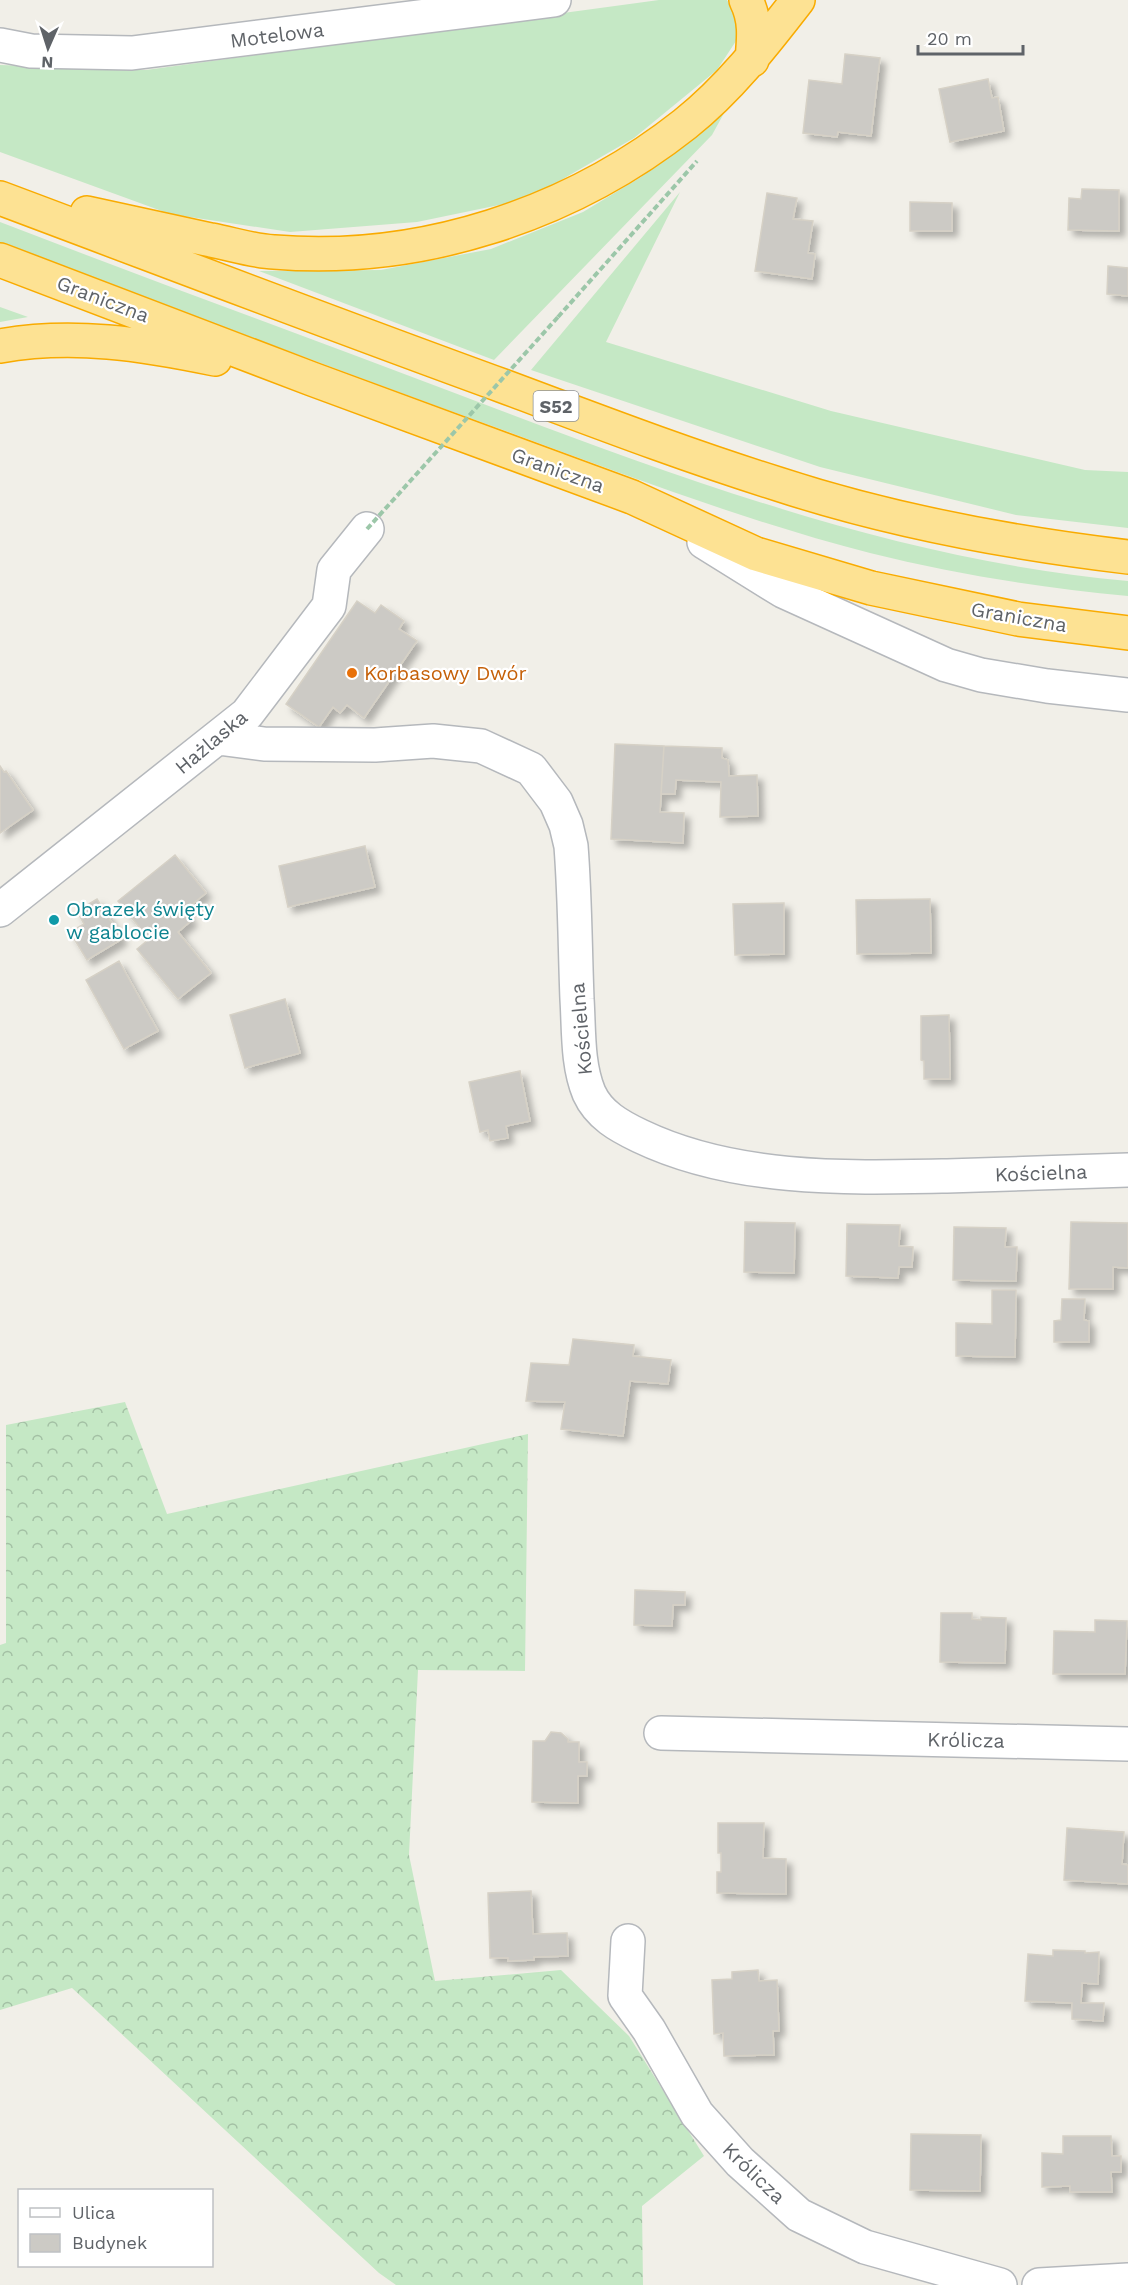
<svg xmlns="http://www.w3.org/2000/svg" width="1128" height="2285" viewBox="0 0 1128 2285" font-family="'Work Sans',sans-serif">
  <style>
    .grass { fill: #c5e8c5 }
    .forest { fill: url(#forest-crowns) }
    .building { fill: #cccac5; stroke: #d6d1c6; stroke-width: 1.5; filter: url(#shadow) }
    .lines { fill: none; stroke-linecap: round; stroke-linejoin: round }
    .minor-casing { stroke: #b5b8bc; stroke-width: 36 }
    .highway-casing { stroke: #f9ab00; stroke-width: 36 }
    .path { stroke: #9cc7a9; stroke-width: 4; stroke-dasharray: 6 3; stroke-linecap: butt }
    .minor { stroke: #fff; stroke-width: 33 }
    .highway { stroke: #fde293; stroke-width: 33 }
    .path-bridge { stroke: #9cc7a9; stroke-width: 4; stroke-dasharray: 6 3; stroke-linecap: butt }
    .food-dot { fill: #e8710a; stroke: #fff; stroke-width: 2 }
    .culture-dot { fill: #0f9aa8; stroke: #fff; stroke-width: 2 }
    .labels { text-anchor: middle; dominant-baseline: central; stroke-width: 4.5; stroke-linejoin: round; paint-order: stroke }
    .shield { fill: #fff; stroke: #8f9295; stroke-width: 1.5 }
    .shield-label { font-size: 18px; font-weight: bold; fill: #5f6368 }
    .street-label { font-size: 20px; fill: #5f6368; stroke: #fff }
    .food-label { font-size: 20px; fill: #c56008; stroke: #fff; text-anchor: start }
    .culture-label { font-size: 20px; fill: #0d838f; stroke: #fff; text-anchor: start }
  </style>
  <defs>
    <pattern id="forest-crowns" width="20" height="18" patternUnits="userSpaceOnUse" patternTransform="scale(1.5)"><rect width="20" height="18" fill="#c5e8c5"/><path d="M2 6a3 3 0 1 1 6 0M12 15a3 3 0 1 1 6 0" fill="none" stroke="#a3c0a4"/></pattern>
    <filter id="shadow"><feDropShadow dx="5.5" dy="5.5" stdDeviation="3" flood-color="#0004"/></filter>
  </defs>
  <rect width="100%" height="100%" fill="#f1efe8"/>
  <!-- grass -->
  <path class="grass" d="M659 0H727L739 20 736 41 717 70 634 138 528 199 417 222 290 232 170 214 0 152V65L146 70Z
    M729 104 712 135 494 360 259 271 381 270 491 249 583 212 641 177Z
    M680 192 606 342 831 411 1085 470 1128 472V528L1016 515 820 467 531 370Z
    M0 222C150 280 302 335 452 392 671 475 894 560 1128 581V596C1041 588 955 574 870 553 749 522 631 477 514 434 342 372 171 307 0 243Z
    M0 307 28 317 0 322Z"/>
  <!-- forest -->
  <path class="forest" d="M125 1402 167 1514 528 1434 525 1671 418 1670 409 1855 435 1981 561 1970 629 2036 704 2156 642 2206 643 2285H396L379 2273 72 1988 0 2010V1645L6 1643V1425Z"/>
  <!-- building -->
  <path class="building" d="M845 54 880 58 871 136 838 132 837 137 803 133 809 80 842 84Z
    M988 79 992 98 998 97 1004 131 950 142 939 89Z
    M1082 189 1119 190V231L1068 230 1069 198 1081 199Z
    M767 193 797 198 793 219 813 221 808 253 815 254 812 279 755 271Z
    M910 202 952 203V231H910Z
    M1108 266 1128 268V296L1107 294Z
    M357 601 375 613 381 605 404 621 399 629 417 641 364 718 347 705 340 713 333 707 319 727 286 704Z
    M615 744 664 746 660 812 684 813 683 843 611 839Z
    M664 746 722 748V758L728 760 729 776 757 775 758 816 720 817 721 782 676 780 675 794H661Z
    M0 766 4 772 6 771 33 810 0 833Z
    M365 846 375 887 288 907 279 866Z
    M175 855 206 893 184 911 192 920 178 932 211 973 178 999 137 949 149 939 118 901Z
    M97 899 122 939 87 960 70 932 84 924 77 911Z
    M930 899 931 953 857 954 856 900Z
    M784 903V954L735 955 733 904Z
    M119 961 158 1031 124 1049 86 980Z
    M285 999 300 1053 245 1068 230 1015Z
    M949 1015 950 1079H924V1061L921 1060V1016Z
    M520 1071 530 1121 506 1126 508 1138 490 1141 488 1130 480 1132 469 1082Z
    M745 1222 795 1223 794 1273 744 1272Z
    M1071 1222 1128 1223V1268L1113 1267V1289H1069Z
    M847 1224 900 1225 899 1246 913 1247 912 1267H899L898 1278 846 1276Z
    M954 1227 1006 1228 1005 1247H1017L1016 1281 953 1280Z
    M992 1290H1016L1015 1357 956 1356V1323L992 1324Z
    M1062 1299H1085L1084 1320 1089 1321V1342H1054V1321L1061 1320Z
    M573 1339 634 1345 633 1356 671 1360 668 1384 630 1381 623 1436 561 1429 565 1402 526 1401 531 1363 569 1365Z
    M635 1590 685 1592V1605H673L672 1626 634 1625Z
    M941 1613H972V1619L981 1620V1617L1006 1618 1005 1663 940 1662Z
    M1095 1620 1127 1621 1125 1674H1053L1054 1631 1095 1632Z
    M551 1732 561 1733 568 1739V1742H579V1762H587V1776H578V1803L532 1802 533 1741H545Z
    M718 1823H764L763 1858 786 1859V1894L717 1893V1872H721V1853H718Z
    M1067 1828 1124 1832 1122 1864 1128 1865V1884L1064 1880Z
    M531 1891 533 1934 567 1933 568 1956 534 1957V1960L508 1961V1958H490L488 1893Z
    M1053 1950 1085 1951V1953L1099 1952 1098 1984 1082 1983 1081 2003H1104L1103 2021 1072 2019V2003L1025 2001 1028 1954 1053 1956Z
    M758 1970 759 1981 777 1980 779 2031H773L774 2055 724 2056 723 2033 714 2034 712 1980 732 1979V1972Z
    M911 2134 981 2135 980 2191 910 2190Z
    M1063 2136H1111L1112 2156H1121V2172H1111L1112 2192H1070V2186L1042 2187V2153L1063 2154Z"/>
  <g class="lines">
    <defs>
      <path id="minor" d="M0 45 31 51 132 53 554 0
        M704 542 783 591 946 665 981 675 1047 686 1128 695
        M218 738 264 744 375 745 433 741 481 746 531 769 556 802 566 825 571 846C575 897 575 948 577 999 579 1030 577 1064 589 1093 599 1115 619 1126 640 1136 734 1181 845 1178 947 1176 1007 1174 1068 1172 1128 1170
        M0 910 247 714 329 606 334 570 367 529
        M661 1733 1128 1744
        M628 1941 625 1996 649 2030 697 2114 740 2162 799 2215 865 2247 1000 2285
        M1039 2285 1128 2280"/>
      <path id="highway" d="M746 0C756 20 754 38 752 60
        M0 198C168 261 335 325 503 386 594 420 685 455 778 484 891 521 1010 543 1128 557
        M87 213C128 222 170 231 211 240 232 244 253 251 274 252 420 264 570 215 685 124 729 89 764 44 798 0
        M0 260 312 379 632 497 756 554 871 588 1018 619 1128 633
        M0 346C73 333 143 344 215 359"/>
    </defs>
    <!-- minor casing -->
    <use href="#minor" class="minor-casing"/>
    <!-- highway casing -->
    <use href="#highway" class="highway-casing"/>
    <!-- path -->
    <path class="path" d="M558 317 697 161"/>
    <!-- minor -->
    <use href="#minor" class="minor"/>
    <!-- highway -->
    <use href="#highway" class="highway"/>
    <!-- path-bridge -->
    <path class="path-bridge" d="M367 529 558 317"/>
  </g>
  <!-- markers -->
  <circle class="food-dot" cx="352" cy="673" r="6"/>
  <circle class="culture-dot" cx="54" cy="920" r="6"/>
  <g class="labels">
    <!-- shield labels -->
    <rect class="shield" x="533.5" y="391" width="45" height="30" rx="4.5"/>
    <g class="shield-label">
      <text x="556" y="406">S52</text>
    </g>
    <!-- street labels -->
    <g class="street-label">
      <text transform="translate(277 35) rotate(-7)">Motelowa</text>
      <text transform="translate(103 299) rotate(21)">Graniczna</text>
      <text transform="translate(558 470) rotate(20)">Graniczna</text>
      <text transform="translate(1019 617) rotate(10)">Graniczna</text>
      <text transform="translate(211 742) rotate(-40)">Hażlaska</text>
      <text transform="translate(581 1029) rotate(-95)">Kościelna</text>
      <text transform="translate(1041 1173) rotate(-2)">Kościelna</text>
      <text transform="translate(966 1740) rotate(1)">Królicza</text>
      <text transform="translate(754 2173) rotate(44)">Królicza</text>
    </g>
    <!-- food labels -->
    <g class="food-label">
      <text x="364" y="673">Korbasowy Dwór</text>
    </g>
    <!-- culture labels -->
    <g class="culture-label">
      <text x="66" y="909">Obrazek święty<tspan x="66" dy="23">w gablocie</tspan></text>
    </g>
  </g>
  <!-- legend -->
  <rect x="18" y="2189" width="195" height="78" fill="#ffffff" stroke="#bfc1c3" stroke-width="1.5"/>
  <rect x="30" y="2208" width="30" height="9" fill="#ffffff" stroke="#bfc1c3" stroke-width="1.5"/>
  <text x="72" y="2219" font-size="18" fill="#5f6368">Ulica</text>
  <rect x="30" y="2234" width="30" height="18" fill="#cccac5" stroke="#bfc1c3" stroke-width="1.5"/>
  <text x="72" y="2249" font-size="18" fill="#5f6368">Budynek</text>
  <!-- north arrow -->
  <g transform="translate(48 48) rotate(183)" stroke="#ffffff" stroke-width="4.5" paint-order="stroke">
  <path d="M0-4.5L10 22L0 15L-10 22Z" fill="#5f6368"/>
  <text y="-9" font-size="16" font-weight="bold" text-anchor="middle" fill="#5f6368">N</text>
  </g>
  <!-- scale -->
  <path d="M918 45v9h105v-9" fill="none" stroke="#5f6368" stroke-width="3"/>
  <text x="927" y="45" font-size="18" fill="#5f6368" stroke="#ffffff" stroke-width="4.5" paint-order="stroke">20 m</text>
</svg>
